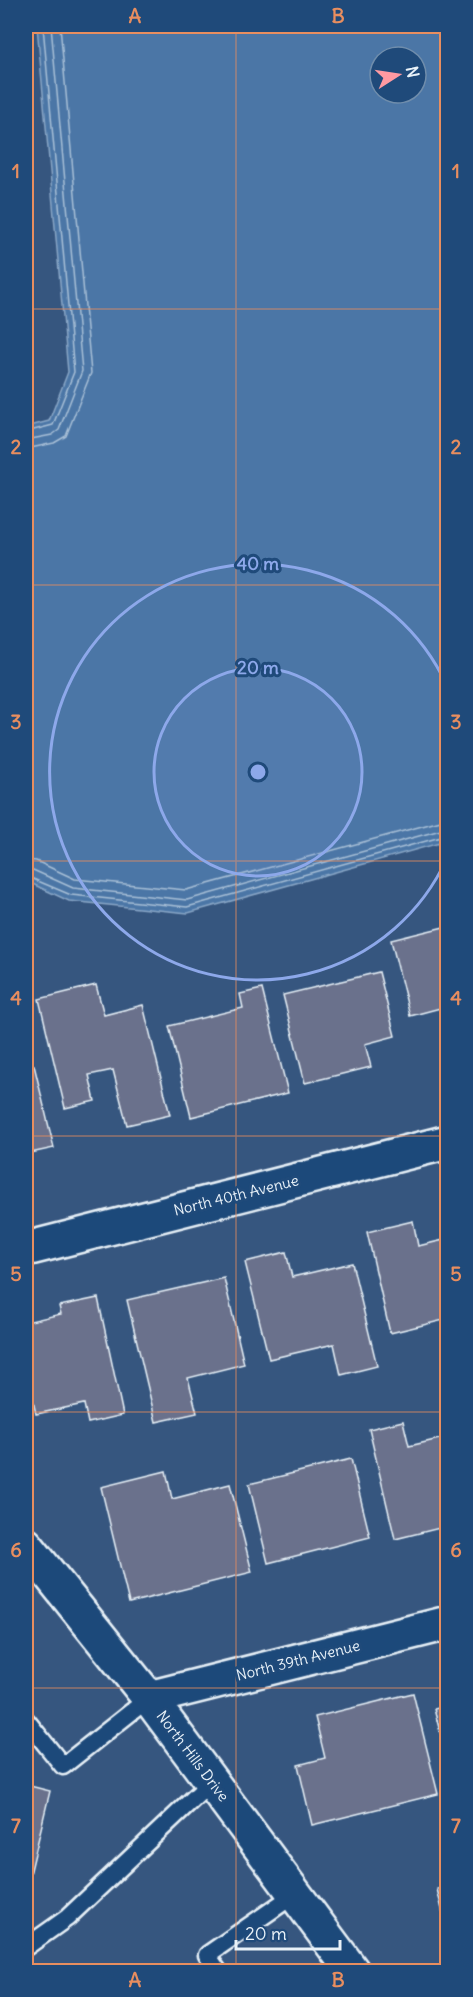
<svg xmlns="http://www.w3.org/2000/svg" width="473" height="1997" viewBox="0 0 473 1997" font-family="Delius,sans-serif">
  <style>
    .water { fill: #4b76a6; stroke: #8aa7c7; stroke-width: 1.5; fill-rule: evenodd }
    .lines { fill: none; stroke-linecap: round; stroke-linejoin: round }
    .shore { stroke: #a9c0d7; stroke-width: 1.5 }
    .building { fill: #6a718c; stroke: #e8f1f8; stroke-width: 1.5 }
    .service-casing { stroke: #e8f1f8; stroke-width: 21 }
    .minor-casing { stroke: #e8f1f8; stroke-width: 38 }
    .service { stroke: #1f4a7a; stroke-width: 16 }
    .minor { stroke: #1f4a7a; stroke-width: 33 }
    .grid { fill: none; stroke: #e88e5f; stroke-width: 1.5; stroke-opacity: 0.55 }
    .ring { fill: none; stroke: #8da8ea; stroke-width: 3 }
    .labels { text-anchor: middle; dominant-baseline: central; stroke-width: 6; stroke-linejoin: round; paint-order: stroke }
    .street-label { font-size: 15px; fill: #e8f1f8; stroke: #1f4a7a }
    .centre { fill: #8da8ea; stroke: #1f4a7a; stroke-width: 3 }
    .ring-label { font-size: 18px; text-anchor: middle; font-weight: bold; fill: #8da8ea; stroke: #1f4a7a; stroke-width: 6; stroke-linejoin: round; paint-order: stroke }
    .neatline { fill: none; stroke: #e88e5f; stroke-width: 2 }
    .grid-label { font-size: 20px; text-anchor: middle; font-weight: bold; fill: #e88e5f }
  </style>
  <rect width="100%" height="100%" fill="#36567f"/>
  <filter id="ink" filterUnits="userSpaceOnUse"><feTurbulence type="fractalNoise" baseFrequency=".0167" numOctaves="2"/><feDisplacementMap in="SourceGraphic" scale="12" xChannelSelector="R" yChannelSelector="G"/><feConvolveMatrix kernelMatrix="1 2 1 2 8 2 1 2 1" color-interpolation-filters="sRGB"/></filter>
  <g filter="url(#ink)">
    <!-- water -->
    <path class="water" d="M37 26H447V841L188 913 69 901 26 881V427L49 421 68 372ZM380 57H416V93H380Z"/>
    <g class="lines">
      <!-- shore -->
      <path class="shore" d="M26 432 53 425 74 372 43 26
        M26 440 52 435 59 430 82 371 51 26
        M26 449 54 443 66 436 91 373 60 26
        M26 860 36 861 75 879 186 890 448 819
        M26 869 33 870 73 888 187 900 448 828
        M26 876 71 895 187 907 448 835"/>
    </g>
    <!-- building -->
    <path class="building" d="M448 926V1006L410 1016 391 940Z
      M379 972 395 1036 365 1044 371 1067 305 1083 283 995Z
      M96 985 104 1015 143 1005 170 1115 127 1125 113 1070 89 1075 95 1101 65 1108 39 999Z
      M262 989 288 1093 191 1117 169 1026 243 1008 240 994Z
      M34 1065 54 1148 26 1154V1067Z
      M413 1221 418 1246 448 1239V1319L390 1333 367 1232Z
      M286 1252 292 1277 352 1263 377 1366 341 1375 334 1344 269 1359 245 1262Z
      M224 1278 244 1364 188 1378 197 1413 156 1422 127 1300Z
      M98 1298 123 1415 88 1423 84 1404 36 1414 30 1387 26 1388V1322L61 1314 59 1306Z
      M403 1421 409 1446 448 1437V1526L395 1539 369 1429Z
      M351 1459 370 1537 268 1563 249 1484Z
      M166 1471 172 1499 230 1484 252 1572 129 1603 101 1487Z
      M413 1693 438 1794 312 1825 298 1765 325 1758 315 1717Z
      M448 1706V1762L434 1709Z
      M26 1785 50 1791 26 1891Z
      M448 1887V1934L437 1889Z
      M154 1969V1972H109Z"/>
    <g class="lines">
      <defs>
        <path id="service" d="M26 1720 63 1766 149 1698
          M26 1947 67 1918 212 1781
          M219 1972 207 1955 295 1894"/>
        <path id="minor" d="M26 1249 448 1142
          M26 1545 149 1698 353 1972
          M149 1698 448 1623"/>
      </defs>
      <!-- service casing -->
      <use href="#service" class="service-casing"/>
      <!-- minor casing -->
      <use href="#minor" class="minor-casing"/>
      <!-- service -->
      <use href="#service" class="service"/>
      <!-- minor -->
      <use href="#minor" class="minor"/>
    </g>
  </g>
  <!-- grid -->
  <path class="grid" d="M236 26V1972M26 309H448M26 585H448M26 861H448M26 1136H448M26 1412H448M26 1688H448"/>
  <!-- distance rings -->
  <circle cx="258" cy="772" r="104" fill="#8da8ea" fill-opacity=".12"/>
  <g class="ring">
    <circle cx="258" cy="772" r="104"/>
    <path d="M447 858A208 208 0 1 1 447 686"/>
  </g>
  <g class="labels">
    <!-- street labels -->
    <g class="street-label">
      <text transform="translate(236 1195) rotate(-14)">North 40th Avenue</text>
      <text transform="translate(298 1660) rotate(-14)">North 39th Avenue</text>
      <text transform="translate(193 1756) rotate(53)">North Hills Drive</text>
    </g>
  </g>
  <circle cx="258" cy="772" r="9" class="centre"/>
  <g class="ring-label">
    <text x="258" y="570">40 m</text>
    <text x="258" y="674">20 m</text>
  </g>
  <!-- margin -->
  <rect width="473" height="1997" fill="none" stroke="#1f4a7a" stroke-width="66"/>
  <!-- north arrow -->
  <g transform="translate(398 75) rotate(78)"><circle r="28" fill="#1f4a7a" stroke="#6f8dac" stroke-width="1.5"/>
  <path d="M0-4.5L10 22L0 15L-10 22Z" fill="#ff9aa2"/>
  <text y="-9" font-size="16" font-weight="bold" text-anchor="middle" fill="#e8f1f8">N</text>
  </g>
  <!-- scale -->
  <path d="M236 1940v9h104v-9" fill="none" stroke="#e8f1f8" stroke-width="3"/>
  <text x="245" y="1940" font-size="18" fill="#e8f1f8" stroke="#1f4a7a" stroke-width="4.5" paint-order="stroke">20 m</text>
  <rect x="33" y="33" width="407" height="1931" class="neatline"/>
  <g class="grid-label">
    <text x="135" y="23">A</text>
    <text x="338" y="23">B</text>
    <text x="16" y="178">1</text>
    <text x="456" y="178">1</text>
    <text x="16" y="454">2</text>
    <text x="456" y="454">2</text>
    <text x="16" y="729">3</text>
    <text x="456" y="729">3</text>
    <text x="16" y="1005">4</text>
    <text x="456" y="1005">4</text>
    <text x="16" y="1281">5</text>
    <text x="456" y="1281">5</text>
    <text x="16" y="1557">6</text>
    <text x="456" y="1557">6</text>
    <text x="16" y="1833">7</text>
    <text x="456" y="1833">7</text>
    <text x="135" y="1987">A</text>
    <text x="338" y="1987">B</text>
  </g>
</svg>
